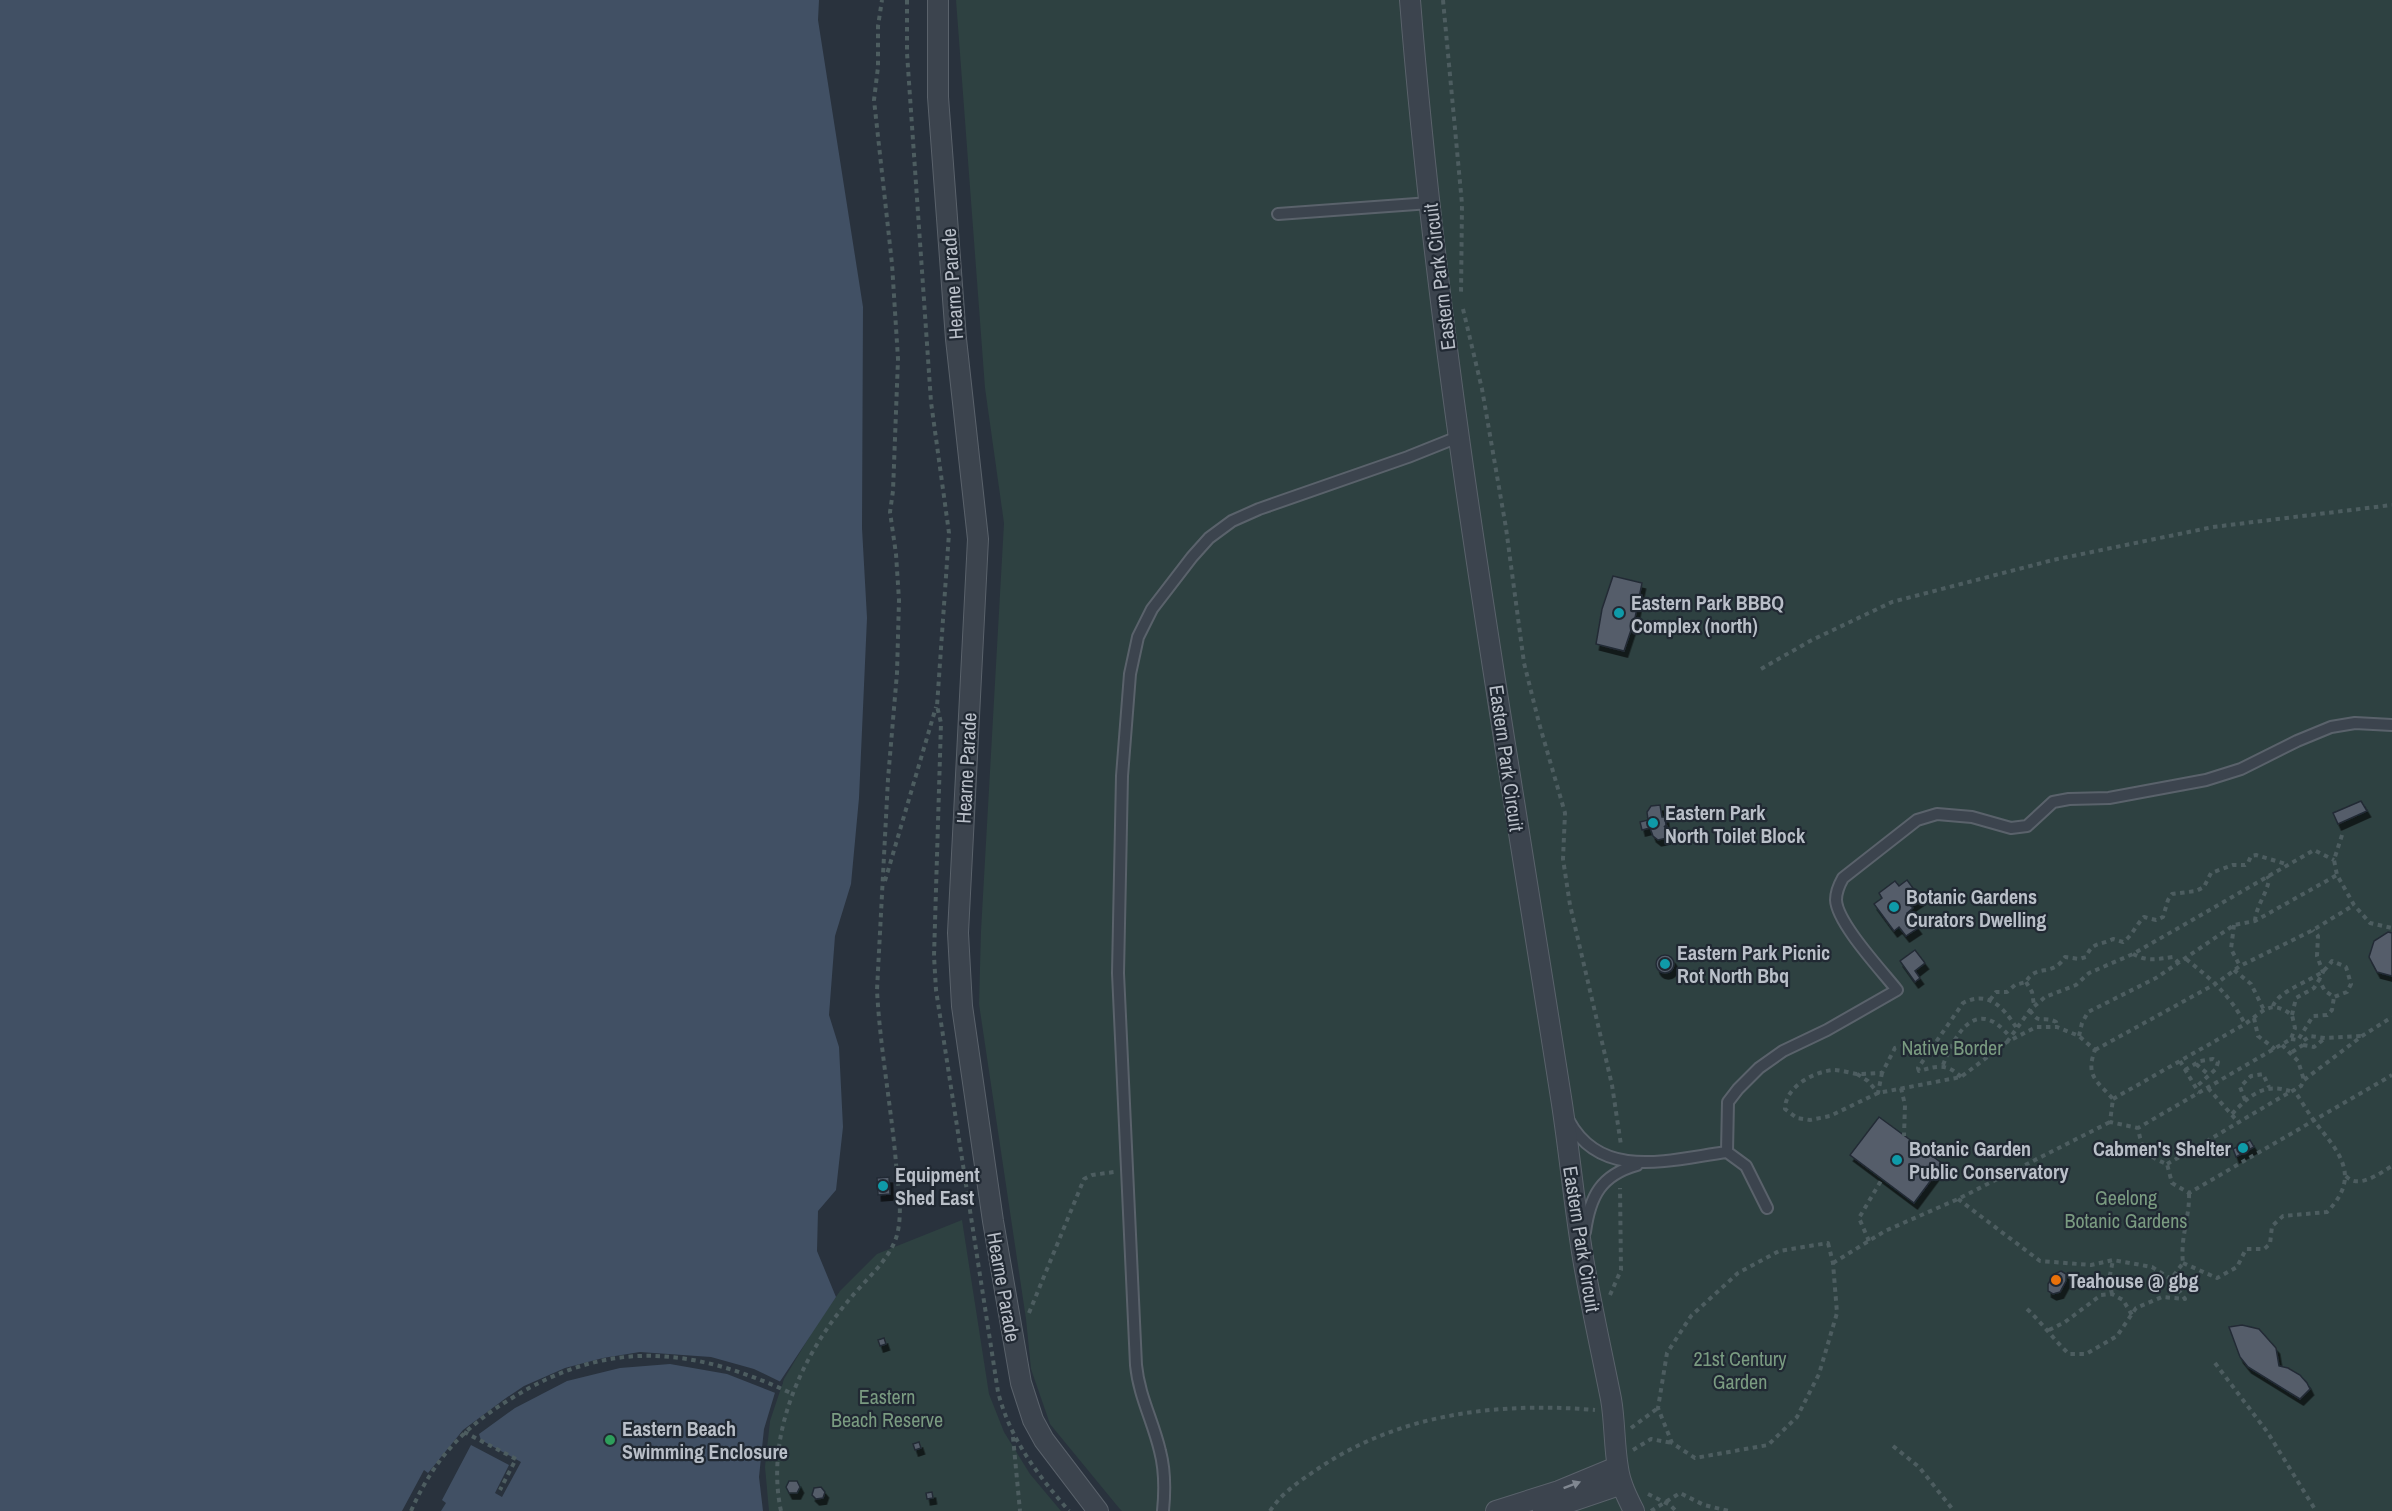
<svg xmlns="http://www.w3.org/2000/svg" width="2392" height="1511" viewBox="0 0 2392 1511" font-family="'Archivo Narrow',sans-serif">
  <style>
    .green { fill: #2e4141 }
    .water { fill: #415064 }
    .pier { fill: #29323d }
    .building { fill: #545d6b; stroke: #232b35; stroke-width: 1.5; filter: url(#shadow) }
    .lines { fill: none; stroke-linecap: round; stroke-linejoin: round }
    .service-casing { stroke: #5a626b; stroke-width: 14 }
    .minor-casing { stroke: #5a626b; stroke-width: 22 }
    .path { stroke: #4d5d60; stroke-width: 4; stroke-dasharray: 4.5 4.5; stroke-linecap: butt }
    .service { stroke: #3c444e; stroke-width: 10 }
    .minor { stroke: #3c444e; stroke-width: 20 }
    .oneway { fill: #818891 }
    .culture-dot { fill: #0f9aa8; stroke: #212933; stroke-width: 2 }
    .food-dot { fill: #e8710a; stroke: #212933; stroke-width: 2 }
    .leisure-dot { fill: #2e9e5b; stroke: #212933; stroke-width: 2 }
    .labels { text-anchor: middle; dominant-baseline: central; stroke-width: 4.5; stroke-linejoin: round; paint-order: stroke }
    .street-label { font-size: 20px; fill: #b9bfc8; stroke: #212933 }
    .poi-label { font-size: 20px; font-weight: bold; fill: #b9bfc8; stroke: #212933; text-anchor: start }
    .park-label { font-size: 20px; fill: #7a9b81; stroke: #212933 }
  </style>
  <defs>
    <filter id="shadow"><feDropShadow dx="3.5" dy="6" stdDeviation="0" flood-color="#0009"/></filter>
  </defs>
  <rect width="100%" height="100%" fill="#29323d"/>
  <!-- green -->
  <path class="green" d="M956 0H2392V1511H1122L1119 1508 1050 1424 1031 1369 1026 1319 979 1004 981 931 1004 523 985 388Z
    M962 1220 989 1394 1004 1432 1030 1474 1061 1511H769L765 1467 770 1421 784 1379 814 1329 840 1291 877 1254Z"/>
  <!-- water -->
  <path class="water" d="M0 0H819L818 20 863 307 862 528 867 618 859 798 851 884 835 936 829 1015 839 1047 843 1127 836 1190 818 1211 817 1251 836 1297 777 1386 764 1429 762 1448 759 1477 763 1511H0Z"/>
  <!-- pier -->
  <path class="pier" d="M640 1352 711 1357 754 1369 783 1383 778 1394 727 1374 670 1364 620 1368 567 1381 515 1408 479 1434 481 1440 521 1462 502 1497 495 1493 509 1465 471 1445 442 1500 446 1503 441 1511H402L424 1470 428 1473 463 1430 506 1398 524 1386 565 1368 603 1358Z"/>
  <!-- building -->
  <path class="building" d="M1613 576 1642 583 1635 618 1624 651 1596 644 1602 609Z
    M2361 801 2367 811 2338 824 2333 813Z
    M1660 805 1662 817H1665L1666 825 1664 827 1667 826 1670 835 1667 836V838L1658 840 1653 836 1650 828 1642 830 1640 822 1648 820 1647 812 1651 806Z
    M1907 880 1921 899 1911 906 1913 908 1907 913 1918 928 1906 936 1899 927 1894 931 1874 904 1882 898 1879 893 1895 881 1899 886Z
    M2388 932 2392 933V976L2377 972 2369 957 2374 941Z
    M1915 950 1925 963 1915 971 1920 978 1915 982 1900 961Z
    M1656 964a9 9 0 1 1 18 0a9 9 0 1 1-18 0Z
    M1879 1117 1943 1164 1914 1203 1850 1155Z
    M2250 1140 2254 1147 2236 1157 2233 1149Z
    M889 1177 890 1194 878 1195 877 1178Z
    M2061 1271 2066 1274V1281L2060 1292 2053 1294 2048 1291V1284L2054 1274Z
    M2242 1325 2259 1329 2276 1348 2279 1366 2288 1368 2300 1375 2307 1383 2310 1389 2300 1399 2248 1367 2240 1357 2229 1327Z
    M884 1338 886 1344 880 1346 878 1340Z
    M902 1392 904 1398 898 1399 896 1393Z
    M919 1442 921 1448 915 1450 913 1444Z
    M789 1481H797L800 1487 797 1493H789L786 1487Z
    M821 1487 825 1492 823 1498 816 1499 812 1495 814 1488Z
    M932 1492 933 1498 927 1499 926 1493Z"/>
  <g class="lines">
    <defs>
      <path id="service" d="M1278 214 1430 203
        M1569 1121C1602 1182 1672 1159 1727 1152L1746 1166 1767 1208
        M1727 1152 1728 1102 1738 1089 1759 1068 1783 1051 1827 1030 1897 990C1882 971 1837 923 1836 900 1836 892 1839 885 1843 878L1917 820 1937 814 1972 817 2011 828 2027 826 2053 802 2069 799 2109 798 2206 780 2241 769 2297 741 2331 727 2355 723 2392 725
        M1585 1232C1590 1196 1601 1175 1637 1165
        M1163 1511C1165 1491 1165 1470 1160 1451 1153 1421 1139 1396 1136 1365L1118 973 1122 776 1130 674 1138 637 1152 609 1192 557 1209 538 1232 521 1259 509 1408 457 1458 437"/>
      <path id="minor" d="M938 0V97L956 339 978 539 958 933 962 1006 993 1221 1021 1383 1033 1420 1044 1440 1098 1511
        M1410 0C1439 370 1505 737 1562 1104 1570 1157 1575 1211 1584 1264 1592 1309 1602 1354 1611 1399 1615 1422 1614 1445 1618 1468 1620 1483 1627 1497 1634 1511
        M1496 1511 1559 1491 1617 1467
        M1543 1511 1622 1484"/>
    </defs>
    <!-- service casing -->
    <use href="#service" class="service-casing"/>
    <!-- minor casing -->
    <use href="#minor" class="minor-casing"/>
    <!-- path -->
    <path class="path" d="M907 0V53L931 402 949 533 937 706 941 723 934 956 936 990 998 1392C1010 1439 1037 1474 1069 1511
      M1443 0 1462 204 1461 295
      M1463 309 1482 389 1506 528 1524 663 1539 723 1565 813 1563 859 1570 905 1612 1085 1621 1145
      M1761 669 1810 641 1892 602 2053 560 2213 527 2392 505
      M2342 835 2334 860 2337 875 2354 905 2370 923 2392 928
      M885 881 936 707
      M2255 921C2256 906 2267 894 2269 879L2267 876
      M2234 925 2231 949 2240 966
      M2133 954C2148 962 2157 959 2173 957L2179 963
      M2186 959C2211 979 2230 995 2245 1024
      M2234 970 2251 984 2264 1010
      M2026 982 2032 992 2034 1005
      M1990 1000 1996 992H2007L2015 985 2026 982C2036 963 2052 978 2065 957L2079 959 2086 957C2093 941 2099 946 2113 939L2123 942C2132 936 2136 925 2144 917L2156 920 2163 917 2168 900 2172 894 2196 891 2204 887 2211 873 2233 865H2245L2248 863 2251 856 2256 855 2286 864
      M2273 1006C2277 992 2310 981 2322 972 2326 969 2329 965 2332 961L2346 967 2351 984 2347 992 2334 997 2325 991 2319 980 2323 972 2317 956 2318 936 2313 930
      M2030 1010C2039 1026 2043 1015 2056 1022L2057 1027
      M2292 1015 2296 998 2314 988 2319 980
      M2254 1018 2258 1036 2275 1049
      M2079 1036 2082 1023 2088 1012 2156 978 2234 925 2255 921 2337 875
      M2291 1039 2298 1040 2313 1016 2327 1015 2332 1010 2334 997
      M2007 1042 2030 1010 2045 997 2076 985 2089 973 2133 954 2314 850 2334 860
      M2282 1045 2298 1061 2304 1080
      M2303 1045 2314 1047 2325 1038
      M2095 1050 2217 983 2240 966 2313 930 2354 905
      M2292 1052 2303 1045V1041L2310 1036 2325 1038 2361 1036
      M1929 1055C1918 1045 1910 1043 1895 1048L1882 1073C1874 1073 1865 1074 1857 1074 1850 1073 1841 1070 1833 1070 1813 1072 1785 1087 1785 1109L1797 1118 1810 1120 1830 1116 1878 1093 1961 1077 2007 1042 2036 1027H2057L2079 1036 2095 1050C2085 1076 2097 1081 2113 1099L2110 1122 2138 1128C2142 1150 2146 1156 2167 1164L2172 1183 2189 1193 2392 1075
      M2180 1061 2199 1093
      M2196 1064 2208 1074
      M1943 1065C1956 1032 1977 996 2010 1037
      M2185 1070 2200 1061 2213 1059 2218 1062 2216 1069 2196 1087
      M1857 1074 1868 1081 1878 1093 1882 1073
      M1961 1077C1947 1063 1937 1066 1919 1071L1918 1068 1963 1003C1988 990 2003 1007 2016 1027
      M1901 1088 1905 1105 1904 1136
      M2208 1088 2239 1123
      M2113 1099 2245 1024C2264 1011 2270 999 2292 1015L2295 1028 2291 1039 2138 1128
      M2245 1100 2240 1087 2251 1076 2263 1074 2269 1087
      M2232 1114C2250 1095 2263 1083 2290 1091
      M2167 1164C2212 1139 2256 1111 2301 1086L2304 1080 2362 1036 2392 1017
      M2346 1176C2358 1190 2380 1173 2392 1166
      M1958 1199 2040 1261 2091 1265 2113 1260 2152 1267 2171 1279 2183 1263C2180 1237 2190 1217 2189 1193
      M1869 1241 1859 1218 1882 1179
      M1828 1243 1833 1263 1837 1313 1819 1374 1797 1417 1768 1445 1695 1458 1672 1443 1658 1408 1667 1353 1691 1316 1738 1273 1779 1251Z
      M1833 1263 1885 1231 1958 1199 2110 1122
      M2183 1263 2217 1278 2237 1267 2246 1249H2264L2270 1244 2272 1226 2283 1216 2327 1212C2364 1174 2336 1150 2312 1118 2306 1109 2300 1099 2294 1090
      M2112 1294 2109 1280 2113 1260
      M1610 1295 1621 1270 1620 1188
      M2027 1309C2043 1324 2054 1340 2069 1354H2086L2117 1336 2136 1308 2162 1297 2185 1299 2171 1279
      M1029 1313 1084 1179 1092 1175 1114 1172
      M2049 1330 2065 1322 2101 1295 2112 1294 2123 1300 2132 1315
      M2215 1363 2268 1433 2316 1511
      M1631 1428 1658 1408
      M464 1432 516 1459 500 1490
      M1013 1437 1020 1511
      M1893 1446 1919 1467 1954 1511
      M1633 1450 1651 1439 1672 1443
      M1648 1494 1670 1505 1676 1511
      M411 1511C434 1459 464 1427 512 1398 609 1338 693 1347 793 1394
      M781 1511C765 1436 801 1357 848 1301 864 1281 890 1260 897 1235 903 1212 898 1186 896 1163 891 1105 880 1048 877 990L888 779 897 673 899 600 896 554 890 512 893 491 898 359 892 264 874 100 878 67V26L882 0
      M1270 1511C1283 1491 1303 1479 1322 1466 1403 1413 1500 1402 1595 1410
      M1651 1511 1680 1493 1704 1505 1729 1511"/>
    <!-- service -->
    <use href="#service" class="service"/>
    <!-- minor -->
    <use href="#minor" class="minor"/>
  </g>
  <!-- one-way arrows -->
  <defs><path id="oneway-solid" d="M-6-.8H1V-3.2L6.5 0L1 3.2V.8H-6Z" transform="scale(1.5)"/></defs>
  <use class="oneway" href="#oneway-solid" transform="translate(1572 1485) rotate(-21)"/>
  <!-- markers -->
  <g class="culture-dot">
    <circle cx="1619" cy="613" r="6"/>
    <circle cx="1653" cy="823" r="6"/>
    <circle cx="1894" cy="907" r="6"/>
    <circle cx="1665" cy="964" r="6"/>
    <circle cx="2243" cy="1148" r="6"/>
    <circle cx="1897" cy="1160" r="6"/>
    <circle cx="883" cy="1186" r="6"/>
  </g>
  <circle class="food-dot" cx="2056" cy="1280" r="6"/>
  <circle class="leisure-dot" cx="610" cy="1440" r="6"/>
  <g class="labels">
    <!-- street labels -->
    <g class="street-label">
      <text transform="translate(1439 277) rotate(-97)">Eastern Park Circuit</text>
      <text transform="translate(952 284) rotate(-94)">Hearne Parade</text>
      <text transform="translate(1507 758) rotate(82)">Eastern Park Circuit</text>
      <text transform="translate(966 768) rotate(-87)">Hearne Parade</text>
      <text transform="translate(1582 1239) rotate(81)">Eastern Park Circuit</text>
      <text transform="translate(1004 1287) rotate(80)">Hearne Parade</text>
    </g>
    <!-- poi labels -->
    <g class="poi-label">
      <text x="1631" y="602">Eastern Park BBBQ<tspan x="1631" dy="23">Complex (north)</tspan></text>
      <text x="1665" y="812">Eastern Park<tspan x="1665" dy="23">North Toilet Block</tspan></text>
      <text x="1906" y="896">Botanic Gardens<tspan x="1906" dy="23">Curators Dwelling</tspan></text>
      <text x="1677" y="952">Eastern Park Picnic<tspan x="1677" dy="23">Rot North Bbq</tspan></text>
      <text x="1909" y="1148">Botanic Garden<tspan x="1909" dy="23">Public Conservatory</tspan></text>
      <text x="2231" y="1148" text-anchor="end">Cabmen's Shelter</text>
      <text x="895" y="1174">Equipment<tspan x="895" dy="23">Shed East</tspan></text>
      <text x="2068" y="1280">Teahouse @ gbg</text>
      <text x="622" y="1428">Eastern Beach<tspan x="622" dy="23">Swimming Enclosure</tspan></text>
    </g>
    <!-- park labels -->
    <g class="park-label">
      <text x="1952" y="1047">Native Border</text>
      <text x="2126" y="1197">Geelong<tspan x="2126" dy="23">Botanic Gardens</tspan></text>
      <text x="1740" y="1358">21st Century<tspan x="1740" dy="23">Garden</tspan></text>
      <text x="887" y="1396">Eastern<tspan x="887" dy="23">Beach Reserve</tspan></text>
    </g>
  </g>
</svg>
